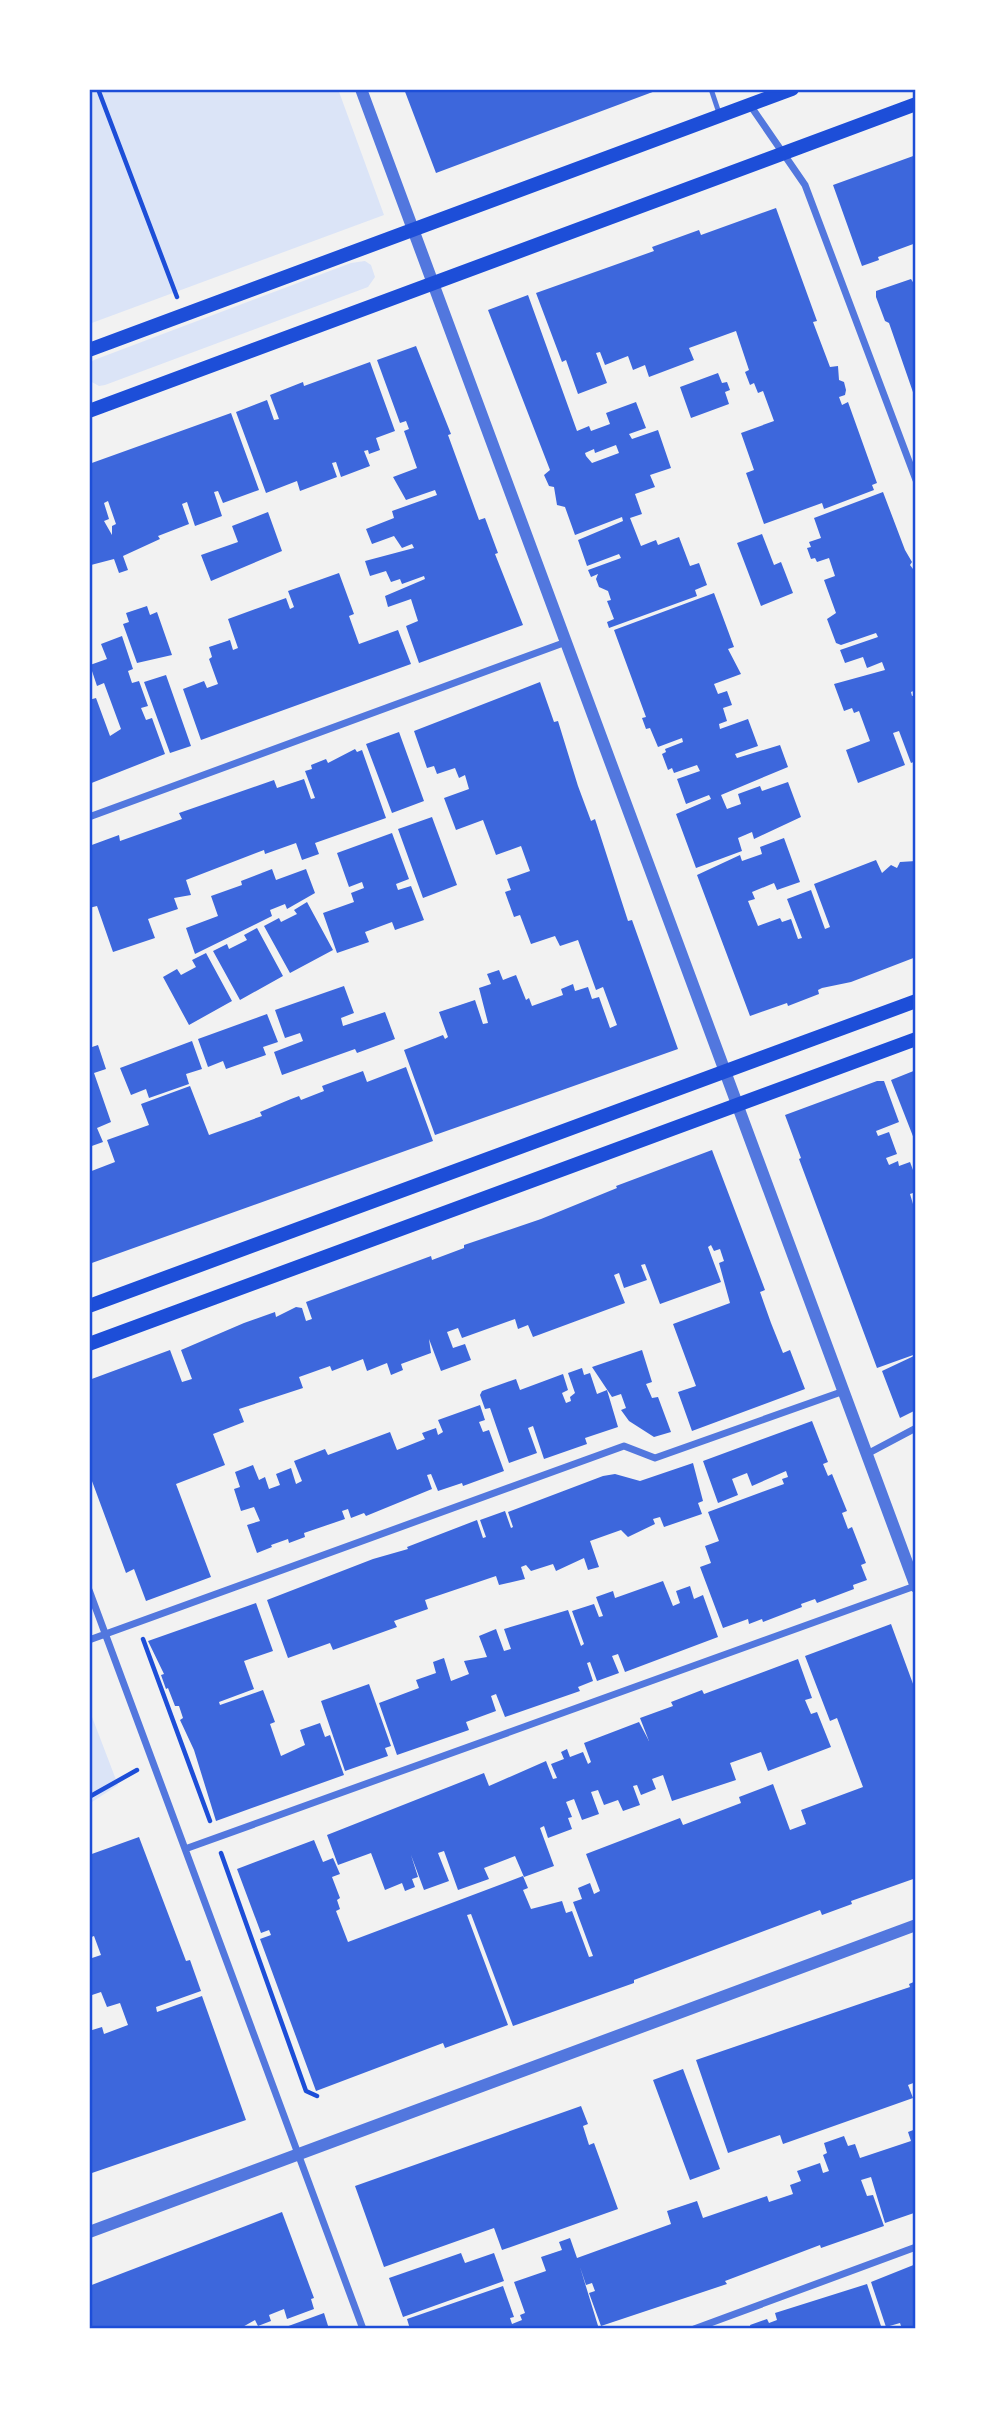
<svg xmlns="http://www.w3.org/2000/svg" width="1005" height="2418" viewBox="0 0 1005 2418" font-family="Cabin,sans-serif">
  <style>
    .green { fill: #dbe4f7 }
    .building { fill: #3d67dc; fill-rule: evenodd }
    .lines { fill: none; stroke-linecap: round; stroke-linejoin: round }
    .path { stroke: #1d4ed8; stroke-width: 4.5 }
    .service { stroke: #5277de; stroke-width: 5 }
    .minor { stroke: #5277de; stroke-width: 7 }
    .tertiary { stroke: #5277de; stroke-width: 12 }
    .secondary { stroke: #1d4ed8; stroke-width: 14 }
    .neatline { fill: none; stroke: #1d4ed8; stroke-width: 2.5 }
  </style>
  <rect width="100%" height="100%" fill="#f2f2f2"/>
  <!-- green -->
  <path class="green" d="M89 89H338L384 215 89 324Z
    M365 261 371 265 375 277 368 287 105 385 99 386 90 381 89 364 94 360 351 263Z
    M89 1709 118 1785 89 1804Z"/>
  <!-- building -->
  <path class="building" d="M404 89H658V90L436 173Z
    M916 155V243L878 257 879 260 862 266 833 185Z
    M776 208 817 321 813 322 830 367 838 366 839 380 844 382 846 390 845 395 839 397 842 405 848 402 877 483 872 485 874 490 824 509 822 503 764 524 746 473 754 470 741 433 774 421 763 391 758 393 754 383 750 385 745 372 749 370 736 331 689 348 694 360 649 377 645 365 633 370 628 356 605 365 600 352 596 353 607 383 578 394 566 360 562 362 536 293 654 251 652 247 699 230 701 235Z
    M911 279 916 287 915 398 889 323 885 321 876 297V291Z
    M528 295 577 431 589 426 591 431 610 424 606 413 636 402 646 428 629 434 632 439 658 430 671 468 650 475 655 487 635 494 642 514 630 518 641 546 656 540 658 545 679 537 690 566 699 563 707 585 695 590 697 596 609 628 607 622 614 619 607 601 611 600 608 591 599 587 596 579 598 574 591 577 588 570 621 558 619 554 587 566 578 540 623 521 622 517 575 535 565 507 557 505 554 487 549 486 544 475 550 470 488 310ZM616 445 619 453 592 463 586 456 585 453 594 449 595 453Z
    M416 346 451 434 448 435 479 520 485 518 498 553 495 554 523 625 419 663 406 626 418 621 411 599 388 607 385 596 425 579 424 576 402 584 400 579 391 582 386 571 370 576 365 561 414 548 412 544 402 548 394 536 372 544 366 529 394 518 392 511 437 495 435 490 406 500 393 477 417 468 404 431 409 429 406 421 400 423 377 360Z
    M370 362 395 431 376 438 380 450 369 454 368 450 364 451 370 466 341 477 336 462 332 463 337 477 300 491 297 481 266 493 236 412 267 400 274 420 279 419 270 395 303 382 304 386Z
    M718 373 722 383 727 382 730 390 725 392 729 404 691 418 680 387Z
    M231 413 259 490 223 503 218 491 214 492 222 516 195 526 187 502 182 504 189 524 158 536 160 539 123 556 128 570 119 573 114 559 91 565 89 464ZM108 501 116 524 112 526V535L104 521 109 519 104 503Z
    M883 492 905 550 912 562 910 565 916 573V690L911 692 912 696 916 695V761L911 763 899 731 893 733 905 765 858 783 846 750 870 741 859 711 854 713 852 708 844 711 834 684 885 670 882 662 867 668 863 657 845 663 840 650 878 637 876 633 841 645 836 643 827 619 836 613 824 580 835 576 829 558 817 562 815 558 811 559 807 548 811 547 809 542 821 538 814 518Z
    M268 512 282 551 211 581 201 555 238 542 232 526Z
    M762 534 774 565 781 562 793 593 761 606 737 543Z
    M339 573 354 614 349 616 359 644 398 630 411 664 201 740 183 689 204 681 207 688 218 684 209 659 212 657 209 647 230 640 233 650 238 648 228 619 286 598 290 609 294 607 288 591Z
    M714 593 734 647 728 649 741 674 714 684 718 694 727 691 732 705 723 708 727 721 719 724 720 729 748 719 758 746 735 754 737 758 780 745 788 767 721 795 727 809 741 804 738 794 760 786 762 791 788 782 801 817 754 839 752 832 738 838 742 851 696 868 676 814 711 799 709 795 686 804 677 779 700 771 697 765 674 773 672 768 668 770 662 754 666 752 665 749 683 742 682 738 658 747 650 728 646 729 642 718 646 717 614 630Z
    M147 606 150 615 157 612 172 655 137 663 123 624 129 622 126 613Z
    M122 636 133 669 128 671 132 683 139 681 148 706 141 708 146 720 152 718 165 754 89 784V700L96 698 110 736 121 729 104 683 97 686 90 665 107 659 101 644Z
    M166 675 191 746 170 753 144 682Z
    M540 682 554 722 558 721 578 786 591 821 595 819 628 921 632 920 678 1049 435 1135 404 1050 443 1035 445 1039 448 1037 439 1012 475 1000 483 1024 488 1023 479 988 491 984 487 974 499 970 503 980 516 975 526 1000 529 998 532 1006 563 995 561 989 573 984 575 991 588 987 592 999 599 997 610 1028 617 1025 603 987 596 990 578 940 560 946 555 936 531 944 520 915 514 917 505 892 511 890 507 879 530 871 521 846 496 855 483 820 456 830 444 798 469 789 465 775 459 778 455 768 437 774 434 766 427 768 414 731Z
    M399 732 424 801 392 813 366 744Z
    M355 749 357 752 362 750 386 818 315 843 319 854 302 860 296 843 265 854 264 850 186 880 191 895 174 898 178 909 148 919 155 938 113 952 97 906 89 908V846L119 835 120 841 182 819 179 813 274 780 277 788 304 779 311 799 315 798 305 771 312 769 311 765 326 759 328 763Z
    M432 817 457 885 423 898 398 829Z
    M392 833 409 879 396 884 398 890 411 886 424 920 395 930 392 922 365 932 369 942 337 953 323 913 354 902 351 893 364 888 362 882 349 887 337 853Z
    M784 838 800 882 777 890 774 883 752 892 755 899 748 901 758 926 780 918 782 922 791 919 798 939 802 938 787 899 811 890 825 929 830 927 814 884 876 860 882 873 891 865 897 868 900 862 916 861V957L851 982 822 988 818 990 819 994 788 1006 787 1003 750 1016 697 875 740 855 742 861 762 854 760 847Z
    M272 869 276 880 306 869 315 893 287 909 285 904 270 910 272 916 195 954 186 928 218 916 211 896 242 885 241 881Z
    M307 902 333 950 290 973 264 926 279 918 281 922 297 914 294 910Z
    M257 928 283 976 240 1000 213 951 227 944 229 949 247 940 244 935Z
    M206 953 232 1001 189 1025 163 977 177 969 181 975 196 967 192 960Z
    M344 986 354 1013 341 1018 343 1026 385 1012 395 1039 357 1053 355 1049 282 1075 274 1052 303 1041 300 1033 285 1038 275 1010Z
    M267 1014 278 1042 263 1047 266 1055 226 1069 223 1061 208 1067 198 1039Z
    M192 1041 202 1069 186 1074 189 1084 149 1098 146 1089 131 1095 120 1068Z
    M98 1045 106 1069 94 1073 111 1122 97 1128 103 1142 89 1147V1048Z
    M406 1067 433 1141 89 1264V1172L115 1162 107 1140 149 1125 141 1104 190 1086 209 1135 262 1116 260 1112 291 1099 299 1096 301 1100 324 1091 322 1086 363 1071 367 1082Z
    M916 1070V1144L891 1080Z
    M877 1081H884L899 1122 876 1131 878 1136 889 1132 897 1154 886 1158 889 1165 898 1161 899 1166 910 1162 916 1178V1192L910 1194 913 1204 916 1203V1354L877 1368 799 1159 801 1158 785 1115Z
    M712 1150 765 1290 760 1292 771 1323 783 1353 790 1350 805 1389 692 1431 678 1392 696 1386 673 1324 730 1303 719 1263 724 1261 720 1249 714 1251 711 1245 708 1247 721 1282 660 1304 645 1264 641 1265 647 1280 624 1288 619 1273 614 1275 625 1303 533 1337 528 1325 518 1329 515 1319 462 1338 458 1328 447 1332 453 1348 465 1344 471 1360 441 1371 429 1339 431 1353 401 1364 403 1370 391 1375 387 1363 367 1371 363 1359 332 1371 330 1366 299 1377 303 1388 239 1409 244 1422 213 1434 225 1465 176 1484 211 1577 146 1601 134 1569 126 1573 89 1473V1380L170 1350 182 1382 192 1379 181 1350 244 1323 275 1312 276 1317 296 1307 302 1308 306 1321 312 1319 306 1302 431 1256 432 1260 464 1248V1245L541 1219 617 1188 616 1186Z
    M642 1350 652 1382 646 1384 652 1398 658 1397 671 1432 654 1437 629 1421 621 1410 626 1408 621 1394 612 1397 592 1367Z
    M916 1355V1410L900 1418 882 1371Z
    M582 1368 584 1375 590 1373 597 1394 607 1390 618 1427 585 1438 587 1444 544 1459 533 1426 528 1428 537 1453 509 1463 490 1408 485 1409 480 1395 482 1391 516 1379 520 1390 563 1374 568 1390 562 1393 566 1403 571 1401 570 1397 575 1393 568 1373Z
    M480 1405 485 1420 479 1422 483 1432 489 1430 504 1471 463 1486 462 1483 438 1491 431 1474 427 1475 432 1489 366 1516 364 1513 351 1518 348 1509 342 1511 345 1519 304 1533 305 1537 289 1543 288 1539 271 1545 272 1547 257 1553 247 1525 260 1521 254 1507 241 1511 234 1489 240 1487 235 1472 253 1465 259 1480 265 1477 269 1489 280 1485 276 1474 291 1468 296 1484 302 1481 294 1461 325 1449 328 1455 390 1432 397 1450 425 1439 422 1433 436 1428 438 1435 443 1432 438 1420Z
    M812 1421 828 1462 823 1464 828 1476 832 1474 847 1511 842 1513 848 1529 852 1527 866 1563 861 1565 867 1580 853 1585 854 1589 817 1603 815 1599 801 1604 802 1607 763 1622 762 1619 749 1624 748 1619 723 1628 700 1567 711 1563 705 1546 719 1541 708 1512 784 1484 782 1479 788 1477 786 1471 752 1486 747 1473 732 1479 738 1495 718 1503 703 1461Z
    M693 1463 703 1501 698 1503 702 1514 664 1527 660 1517 653 1519 655 1524 628 1537 621 1530 590 1541 599 1567 588 1570 584 1558 556 1571 553 1564 531 1571 526 1565 521 1567 525 1579 499 1585 496 1576 425 1600 428 1609 394 1621 397 1627 333 1650 330 1643 288 1658 267 1600 373 1559 408 1549 407 1547 477 1520 483 1538 486 1537 480 1520 505 1511 511 1528 513 1527 508 1512 603 1476 615 1474 640 1481Z
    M663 1581 673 1606 680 1603 676 1591 690 1586 694 1599 703 1595 718 1637 625 1672 618 1654 612 1656 619 1673 597 1681 590 1662 587 1663 593 1681 578 1687 580 1691 505 1717 496 1694 491 1696 496 1711 466 1722 469 1730 397 1755 379 1703 419 1688 416 1680 436 1673 433 1662 444 1658 451 1681 469 1674 464 1661 487 1657 479 1636 496 1629 504 1651 511 1649 504 1629 568 1610 581 1646 584 1644 572 1611 594 1604 599 1617 603 1616 596 1597 613 1591 615 1598Z
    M256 1603 273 1651 244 1661 254 1689 219 1702 220 1705 263 1690 275 1722 270 1724 281 1756 305 1745 300 1730 320 1723 325 1737 330 1735 344 1775 216 1821 194 1750 180 1720 183 1718 179 1706H175L168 1688 166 1689 161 1675 164 1674 148 1641Z
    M891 1624 916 1692V1878L851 1901 852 1904 822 1915 820 1910 634 1980V1983L513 2026 471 1914 467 1915 508 2025 445 2048 443 2043 316 2091 260 1939 271 1935 269 1930 261 1933 237 1869 314 1840 323 1862 333 1858 340 1874 332 1877 340 1898 337 1900 340 1909 336 1911 348 1942 523 1876 528 1888 523 1890 531 1909 562 1901 566 1913 572 1911 589 1957 593 1956 573 1902 582 1899 578 1888 590 1883 594 1894 600 1891 586 1854 680 1818 683 1825 741 1803 739 1797 773 1784 790 1830 806 1824 801 1810 863 1787 837 1718 830 1721 805 1656Z
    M798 1659 812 1698 805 1700 811 1714 817 1712 831 1747 768 1771 761 1752 730 1763 736 1780 672 1801 663 1775 652 1779 656 1789 641 1795 637 1785 633 1786 640 1805 623 1811 618 1800 604 1805 598 1790 591 1792 599 1814 582 1820 574 1799 566 1802 572 1817 568 1818 572 1829 548 1838 544 1826 540 1828 554 1866 524 1877 515 1856 484 1868 489 1879 458 1890 444 1851 438 1853 449 1881 424 1890 411 1855 418 1877 412 1879 415 1887 405 1891 402 1883 385 1890 371 1853 338 1865 327 1835 484 1773 489 1786 546 1761 553 1779 557 1778 551 1764 564 1759 561 1752 567 1749 570 1757 583 1752 588 1764 591 1762 584 1743 639 1722 649 1741 640 1718 673 1706 671 1702 702 1690 704 1694Z
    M369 1684 391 1746 385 1748 388 1756 345 1771 321 1701Z
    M139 1837 186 1961 190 1960 201 1991 156 2007 157 2012 202 1996 246 2120 89 2174V2031L102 2027 104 2034 128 2025 120 2003 107 2007 101 1992 89 1996V1959L101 1955 94 1936 89 1938V1855Z
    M916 1981V2082L908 2085 913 2098 783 2144 780 2135 728 2153 696 2060 877 1998 910 1987 909 1984Z
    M683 2069 720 2169 690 2180 653 2080Z
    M581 2106 588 2124 583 2126 589 2145 594 2143 618 2209 502 2250 494 2228 384 2267 355 2186Z
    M916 2129 914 2213 885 2223 871 2177 861 2180 867 2196 873 2195 884 2226 821 2248 820 2245 725 2281 727 2284 601 2326 589 2293 595 2291 592 2283 586 2285 580 2267 599 2329H490L489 2326 480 2329H410L407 2319 503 2286 514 2317 510 2318 512 2324 522 2320 520 2315 525 2313 514 2282 546 2271 541 2257 562 2250 559 2242 570 2238 577 2258 671 2224 667 2211 697 2201 703 2218 767 2196 769 2202 793 2194 790 2185 801 2181 797 2171 820 2163 823 2173 829 2171 823 2155 827 2153 824 2143 844 2136 848 2146 855 2144 860 2158 911 2141 908 2132Z
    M282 2212 314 2298 311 2299 314 2309 287 2319 284 2309 269 2315 271 2321 258 2326 255 2320 239 2329H89V2286Z
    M461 2253 465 2263 494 2253 504 2281 403 2317 389 2278Z
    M916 2264V2329H902L900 2323 886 2327 871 2282Z
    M867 2284 882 2329H751L750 2325 767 2319 769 2323 777 2320 775 2313Z
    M324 2313 329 2329H283V2328Z"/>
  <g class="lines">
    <!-- path -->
    <path class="path" d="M98 89 177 297
      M143 1639 210 1821
      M89 1797 137 1770
      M221 1853 306 2091 317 2096"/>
    <!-- service -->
    <path class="service" d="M711 89 719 113"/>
    <!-- minor -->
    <path class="minor" d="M750 105 805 185 916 480
      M89 817 566 642
      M867 1454 916 1428
      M89 1590 363 2329
      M89 1640 624 1446 655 1458 844 1391
      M185 1849 915 1586
      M694 2329 916 2247"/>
    <!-- tertiary -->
    <path class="tertiary" d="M361 89 916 1587
      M89 2232 916 1925"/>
    <!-- secondary -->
    <path class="secondary" d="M89 350 792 89
      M89 411 916 104
      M89 1306 916 1001
      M89 1344 916 1039"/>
  </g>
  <!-- border -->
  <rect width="1005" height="2418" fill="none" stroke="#ffffff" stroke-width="182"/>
  <rect x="91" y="91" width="823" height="2236" class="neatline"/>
</svg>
